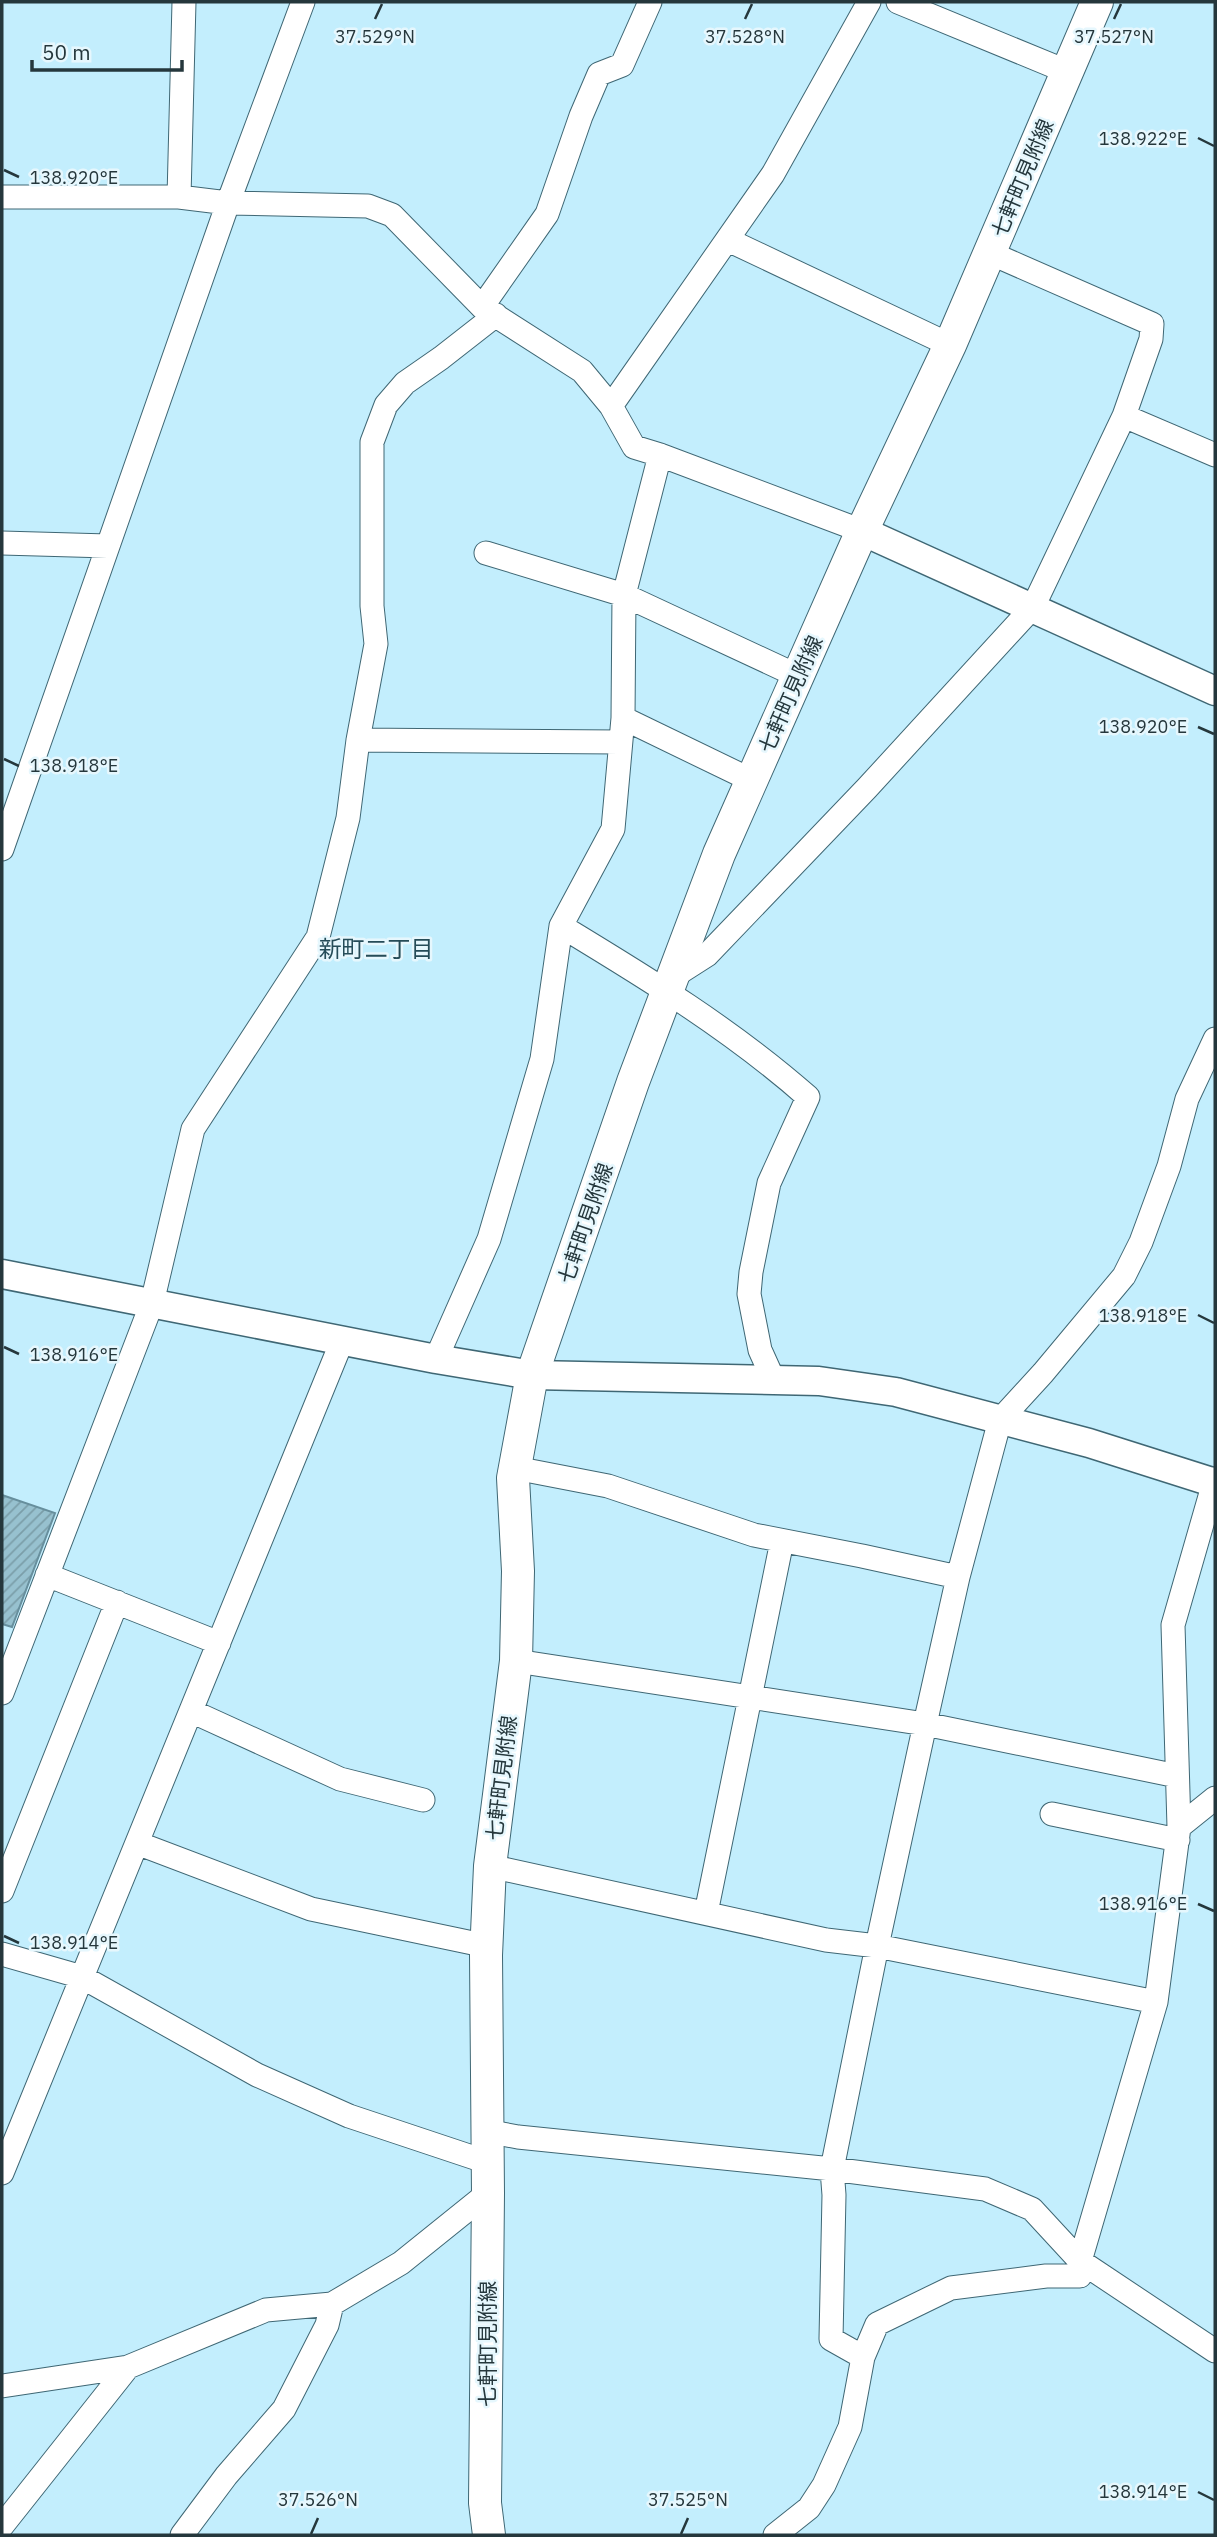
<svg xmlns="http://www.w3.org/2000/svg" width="1217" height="2537" viewBox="0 0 1217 2537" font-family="'IBM Plex Sans','Noto Sans JP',sans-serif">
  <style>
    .building { fill: url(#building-hatch); stroke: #678f9d; stroke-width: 2 }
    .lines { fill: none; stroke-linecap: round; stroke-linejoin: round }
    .minor-casing { stroke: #3f6774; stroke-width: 25 }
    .tertiary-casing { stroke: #3f6774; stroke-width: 31 }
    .secondary-casing { stroke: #3f6774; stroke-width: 34 }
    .minor { stroke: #fff; stroke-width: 23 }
    .tertiary { stroke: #fff; stroke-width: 28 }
    .secondary { stroke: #fff; stroke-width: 32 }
    .ticks { fill: none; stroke: #25373c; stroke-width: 2.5 }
    .labels { text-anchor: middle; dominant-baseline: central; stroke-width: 5; stroke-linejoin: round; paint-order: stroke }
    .street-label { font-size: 21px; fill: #25373c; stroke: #e6f7fd }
    .neighbourhood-label { font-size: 23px; fill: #254c58; stroke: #e6f7fd }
    .ticks-label { font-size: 18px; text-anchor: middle; fill: #25373c; stroke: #e6f7fd; stroke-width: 5; stroke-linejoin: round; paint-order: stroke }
  </style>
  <defs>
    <pattern id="building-hatch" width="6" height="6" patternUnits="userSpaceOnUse" patternTransform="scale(1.75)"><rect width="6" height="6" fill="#97c1cf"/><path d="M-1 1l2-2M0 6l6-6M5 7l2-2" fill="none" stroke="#7b9ea9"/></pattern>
  </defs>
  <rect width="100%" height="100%" fill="#c3eefd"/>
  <!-- building -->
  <path class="building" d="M2 1495 55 1513 12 1627 2 1624Z"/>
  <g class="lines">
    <defs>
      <path id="minor" d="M898 2 1068 72
        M2 197H179L228 203 368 206 392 215 482 307 582 371 611 406 634 447 660 455 862 531
        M179 197 184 2
        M728 240 950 345
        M482 307 547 214 581 116 599 74 622 65 650 2
        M611 406 773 174 869 2
        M1124 416 1215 455
        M2 543 108 546
        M486 553 624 595 798 676
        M623 718 751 780
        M358 740 620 742
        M2 849 228 203 303 2
        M561 926C647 978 732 1030 808 1097L769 1183 751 1272 749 1294 760 1350 774 1381
        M671 978 707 955 867 788 1033 607 1124 416 1151 339 1152 324 990 253
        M436 1359 489 1239 542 1059 561 926 613 829 623 718 624 595 660 455
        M515 1468 608 1486 754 1535 862 1556 958 1577
        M47 1575 219 1643
        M516 1661 925 1724 1177 1776
        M2 1693 152 1303 193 1129 318 937 348 818 358 740 376 644 372 606V442L386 405 405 383 441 358 496 315
        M191 1711 340 1779 423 1800
        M1052 1814 1178 1840
        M1179 1827 1215 1798
        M137 1843 311 1909 487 1946
        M490 1866 826 1940 877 1946 1156 2002
        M2 1891 117 1602
        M706 1913 782 1541
        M2 1954 82 1977 257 2075 349 2116 487 2162
        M486 2131 518 2137 832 2169 985 2189 1032 2209 1080 2261 1215 2351
        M2 2173 342 1341
        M1080 2261 1156 2002 1179 1827 1173 1625 1215 1479
        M863 2357 877 2324 951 2288 1046 2276H1080
        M2 2386 128 2367 266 2310 332 2304 401 2263 488 2193
        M2 2526 128 2367
        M182 2535 226 2476 284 2409 327 2325 332 2304
        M775 2535 809 2508 824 2485 850 2427 863 2357 831 2339 834 2195 832 2169 877 1946 925 1724 958 1577 1000 1420 1043 1373 1124 1276 1141 1242 1169 1166 1187 1099 1215 1039"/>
      <path id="tertiary" d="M862 531 1215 691
        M2 1274 436 1359 532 1375 819 1381 896 1392 1089 1443 1215 1483"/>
      <path id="secondary" d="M489 2535 485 2503 488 2193 486 1955 490 1866 516 1661 518 1571 513 1478 532 1375 633 1082 719 854 862 531 950 345 1097 2"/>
    </defs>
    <!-- minor casing -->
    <use href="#minor" class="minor-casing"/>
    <!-- tertiary casing -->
    <use href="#tertiary" class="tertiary-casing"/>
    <!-- secondary casing -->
    <use href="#secondary" class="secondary-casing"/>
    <!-- minor -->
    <use href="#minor" class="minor"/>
    <!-- tertiary -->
    <use href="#tertiary" class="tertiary"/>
    <!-- secondary -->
    <use href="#secondary" class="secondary"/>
  </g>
  <!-- ticks -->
  <path class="ticks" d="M375 19 382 4M745 19 752 4M1114 19 1121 4M1198 138 1214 146M4 170 19 177M1198 727 1214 734M4 759 19 766M1198 1315 1214 1323M4 1347 19 1354M1198 1904 1214 1911M4 1936 19 1943M1198 2492 1214 2500M311 2534 318 2518M681 2534 688 2518"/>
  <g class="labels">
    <!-- street labels -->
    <g class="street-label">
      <text transform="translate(1022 178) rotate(-67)">七軒町見附線</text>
      <text transform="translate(790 694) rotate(-66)">七軒町見附線</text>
      <text transform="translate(585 1223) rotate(-71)">七軒町見附線</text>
      <text transform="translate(501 1778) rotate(-83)">七軒町見附線</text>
      <text transform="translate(487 2344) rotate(-90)">七軒町見附線</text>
    </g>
    <!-- neighbourhood labels -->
    <g class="neighbourhood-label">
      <text x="376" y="948">新町二丁目</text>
    </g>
  </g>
  <g class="ticks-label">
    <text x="375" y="43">37.529°N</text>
    <text x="745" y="43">37.528°N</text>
    <text x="1114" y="43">37.527°N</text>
    <text x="1143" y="145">138.922°E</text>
    <text x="74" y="184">138.920°E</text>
    <text x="1143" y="733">138.920°E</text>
    <text x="74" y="772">138.918°E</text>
    <text x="1143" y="1322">138.918°E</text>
    <text x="74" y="1361">138.916°E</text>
    <text x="1143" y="1910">138.916°E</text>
    <text x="74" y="1949">138.914°E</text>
    <text x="1143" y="2498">138.914°E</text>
    <text x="318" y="2506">37.526°N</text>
    <text x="688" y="2506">37.525°N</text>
  </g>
  <!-- border -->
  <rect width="1217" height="2537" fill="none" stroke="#25373c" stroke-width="7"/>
  <!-- scale -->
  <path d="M32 60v10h150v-10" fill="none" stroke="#25373c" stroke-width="3.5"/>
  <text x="42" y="60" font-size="21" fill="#25373c" stroke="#e6f7fd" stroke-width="5" paint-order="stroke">50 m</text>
</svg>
